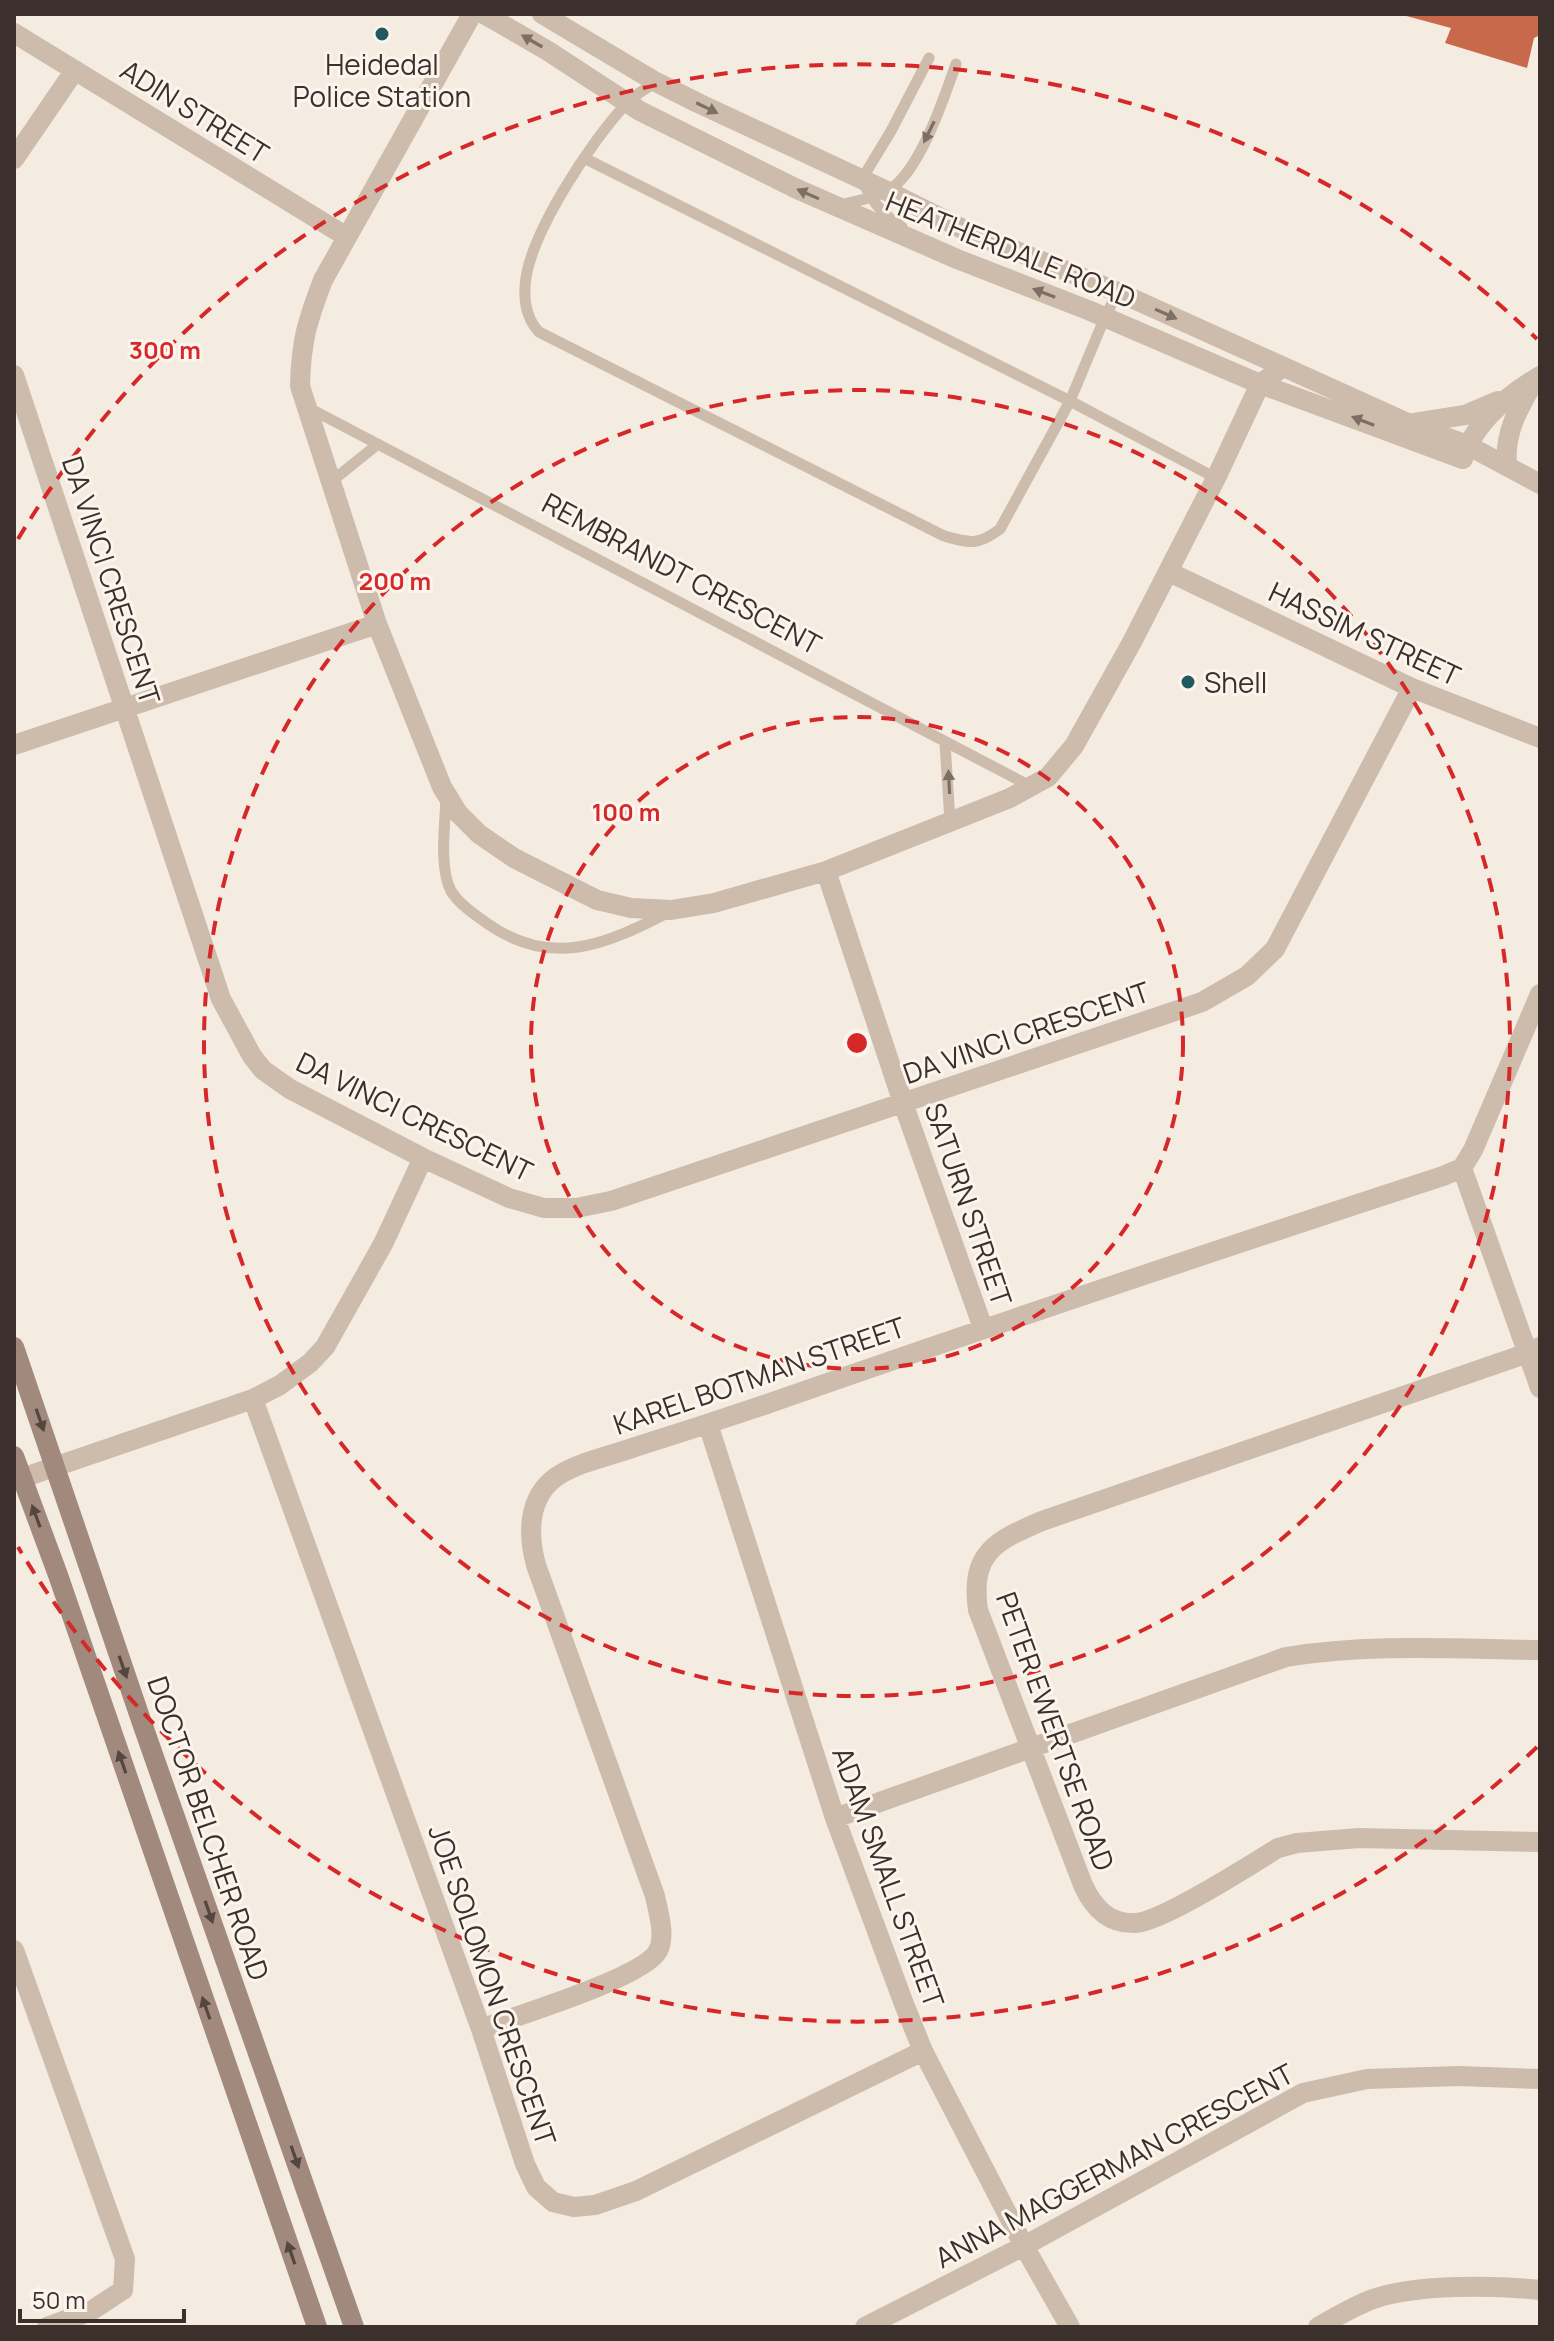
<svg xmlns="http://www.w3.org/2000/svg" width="1554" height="2341" viewBox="0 0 1554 2341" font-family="Manrope,sans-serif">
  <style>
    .building { fill: #c8694b }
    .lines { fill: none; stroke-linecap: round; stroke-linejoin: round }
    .service { stroke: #cdbbac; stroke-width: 11 }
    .minor { stroke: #cdbbac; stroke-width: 20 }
    .tertiary { stroke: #cdbbac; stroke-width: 20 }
    .secondary { stroke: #a18a7d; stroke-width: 20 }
    .oneway { fill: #7d6f65 }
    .oneway2 { fill: #544640 }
    .ring { fill: none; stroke: #d62828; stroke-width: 4; stroke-dasharray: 14 10 }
    .poi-dot { fill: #1f5a5e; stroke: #fbf5ee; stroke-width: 3 }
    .labels { text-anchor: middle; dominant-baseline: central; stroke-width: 6; stroke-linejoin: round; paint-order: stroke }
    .poi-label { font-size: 28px; fill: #3b302b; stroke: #fbf5ee }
    .street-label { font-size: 28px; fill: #3b302b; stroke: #fbf5ee }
    .centre { fill: #d62828; stroke: #fbf5ee; stroke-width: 4 }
    .ring-label { font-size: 24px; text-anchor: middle; font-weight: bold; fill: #d62828; stroke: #fbf5ee; stroke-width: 6; stroke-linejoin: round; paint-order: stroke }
  </style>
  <rect width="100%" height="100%" fill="#f4ebe1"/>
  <!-- building -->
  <path class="building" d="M1399 14H1540V35L1534 38 1527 68 1445 43 1451 28Z"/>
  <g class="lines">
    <!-- service -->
    <path class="service" d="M656 82C646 89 634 95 626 104 592 140 527 237 525 287 524 304 527 319 539 332L944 536C969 543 978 546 1000 529L1070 401 1105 317 1118 292
      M584 158 1070 401 1216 478
      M841 205C856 201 875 198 889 190 920 171 944 98 956 64
      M902 227C882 214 871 201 862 179L891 131 929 58
      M307 407 1032 787
      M332 481 378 444
      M945 743 950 821
      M446 799C445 823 439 869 451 891 459 904 475 915 488 924 551 968 605 945 667 913"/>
    <!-- minor -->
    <path class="minor" d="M472 14 323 280C307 322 301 341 300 386L377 624 442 787 458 813 479 834 514 858 597 900 631 908 671 910 714 903 826 871 1010 798 1048 777 1074 746 1132 642 1216 478 1260 384 1283 367
      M14 33 347 237
      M14 159 75 70
      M14 375 221 999 252 1056 263 1070 290 1089 423 1158 509 1198 544 1208H576L611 1201 1202 1002 1247 976 1275 949 1412 688
      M1467 445 1540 484
      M1169 572 1412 688 1540 738
      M14 745 377 624
      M826 871 903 1103 983 1328
      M1462 1168 1540 1388
      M1540 1347 1528 1353 1042 1521C995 1541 970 1553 978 1610L1083 1885C1093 1907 1108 1924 1135 1923 1162 1922 1250 1865 1278 1848L1297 1843 1359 1838 1540 1842
      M253 1399 481 2029 525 2164 536 2187 553 2202 574 2207 595 2205 636 2191 923 2051
      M708 1424 835 1818 904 2004 923 2051 1024 2246 1070 2327
      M22 1478 253 1399 280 1385 310 1363 325 1347 383 1244 423 1158
      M835 1818 1286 1657C1370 1643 1455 1649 1540 1650
      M14 1950 125 2259 123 2290 91 2311 47 2327
      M481 2029C515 2016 643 1978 658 1951 666 1935 658 1912 655 1896L536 1565C528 1535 527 1498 556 1477 578 1462 610 1456 635 1447 680 1433 723 1419 767 1404 992 1325 1217 1250 1443 1176L1462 1168 1473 1150 1540 994
      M865 2327 1024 2246 1303 2093 1367 2079 1459 2076 1540 2079
      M1318 2327C1336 2317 1354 2306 1373 2299 1417 2284 1494 2285 1540 2290"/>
    <!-- tertiary -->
    <path class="tertiary" d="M484 14 548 51 640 111 797 189 957 259 1088 310 1260 384 1463 459C1474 422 1508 395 1540 376
      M542 14 656 82 698 103 887 191 965 230 1118 292 1410 424 1467 445
      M1414 423 1465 415 1498 401
      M1507 466C1504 434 1517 411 1533 383"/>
    <!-- secondary -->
    <path class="secondary" d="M14 1347 142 1723 354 2327
      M14 1456 58 1575 317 2327"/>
  </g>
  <!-- one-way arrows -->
  <defs><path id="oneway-solid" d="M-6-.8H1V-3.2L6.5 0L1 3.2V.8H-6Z" transform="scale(2)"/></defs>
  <g class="oneway">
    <use href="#oneway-solid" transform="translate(532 41) rotate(-150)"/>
    <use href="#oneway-solid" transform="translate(707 108) rotate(26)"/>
    <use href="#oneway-solid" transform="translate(929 132) rotate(116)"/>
    <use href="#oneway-solid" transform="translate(808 194) rotate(-156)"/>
    <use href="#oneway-solid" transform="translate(1044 293) rotate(-159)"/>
    <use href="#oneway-solid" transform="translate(1166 314) rotate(24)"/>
    <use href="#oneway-solid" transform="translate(1363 421) rotate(-159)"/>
    <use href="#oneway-solid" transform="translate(949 782) rotate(-93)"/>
  </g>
  <g class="oneway2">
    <use href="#oneway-solid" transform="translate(40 1420) rotate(71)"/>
    <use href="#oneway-solid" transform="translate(36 1516) rotate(-110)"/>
    <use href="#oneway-solid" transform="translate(123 1667) rotate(71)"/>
    <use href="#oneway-solid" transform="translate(122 1762) rotate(-109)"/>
    <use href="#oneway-solid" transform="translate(209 1912) rotate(71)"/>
    <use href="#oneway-solid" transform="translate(206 2008) rotate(-109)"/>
    <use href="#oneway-solid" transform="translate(295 2157) rotate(71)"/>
    <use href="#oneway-solid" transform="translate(291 2253) rotate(-109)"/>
  </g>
  <!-- distance rings -->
  <g class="ring">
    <circle cx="857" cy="1043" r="326"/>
    <circle cx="857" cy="1043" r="653"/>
    <path d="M1537 1747A979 979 0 0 1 18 1547M18 539A979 979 0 0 1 1537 339"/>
  </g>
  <!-- markers -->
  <g class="poi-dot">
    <circle cx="382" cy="34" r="8"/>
    <circle cx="1188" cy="682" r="8"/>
  </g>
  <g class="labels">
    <!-- poi labels -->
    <g class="poi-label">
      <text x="382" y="64">Heidedal<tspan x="382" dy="32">Police Station</tspan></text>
      <text x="1204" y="682" text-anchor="start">Shell</text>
    </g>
    <!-- street labels -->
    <g class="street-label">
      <text transform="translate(195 111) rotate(32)">ADIN STREET</text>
      <text transform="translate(1011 249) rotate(22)">HEATHERDALE ROAD</text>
      <text transform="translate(682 573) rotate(28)">REMBRANDT CRESCENT</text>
      <text transform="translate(112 580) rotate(72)">DA VINCI CRESCENT</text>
      <text transform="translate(1365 633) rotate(25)">HASSIM STREET</text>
      <text transform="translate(1026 1032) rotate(-19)">DA VINCI CRESCENT</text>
      <text transform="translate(415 1116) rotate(26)">DA VINCI CRESCENT</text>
      <text transform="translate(969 1204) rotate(71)">SATURN STREET</text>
      <text transform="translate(759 1375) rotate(-19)">KAREL BOTMAN STREET</text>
      <text transform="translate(1056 1731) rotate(70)">PETER EWERTSE ROAD</text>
      <text transform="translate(209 1828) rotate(71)">DOCTOR BELCHER ROAD</text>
      <text transform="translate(889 1877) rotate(70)">ADAM SMALL STREET</text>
      <text transform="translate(493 1985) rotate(71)">JOE SOLOMON CRESCENT</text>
      <text transform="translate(1114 2165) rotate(-28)">ANNA MAGGERMAN CRESCENT</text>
    </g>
  </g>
  <circle cx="857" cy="1043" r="12" class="centre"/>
  <g class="ring-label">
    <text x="165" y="359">300 m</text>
    <text x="395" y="590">200 m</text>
    <text x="626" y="821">100 m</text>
  </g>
  <!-- border -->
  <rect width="1554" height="2341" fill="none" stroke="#3b302b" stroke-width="32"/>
  <!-- scale -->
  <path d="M20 2309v12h164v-12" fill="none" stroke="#3b302b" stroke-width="4"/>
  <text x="32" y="2309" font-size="24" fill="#3b302b" stroke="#fbf5ee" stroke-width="6" paint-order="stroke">50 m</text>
</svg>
